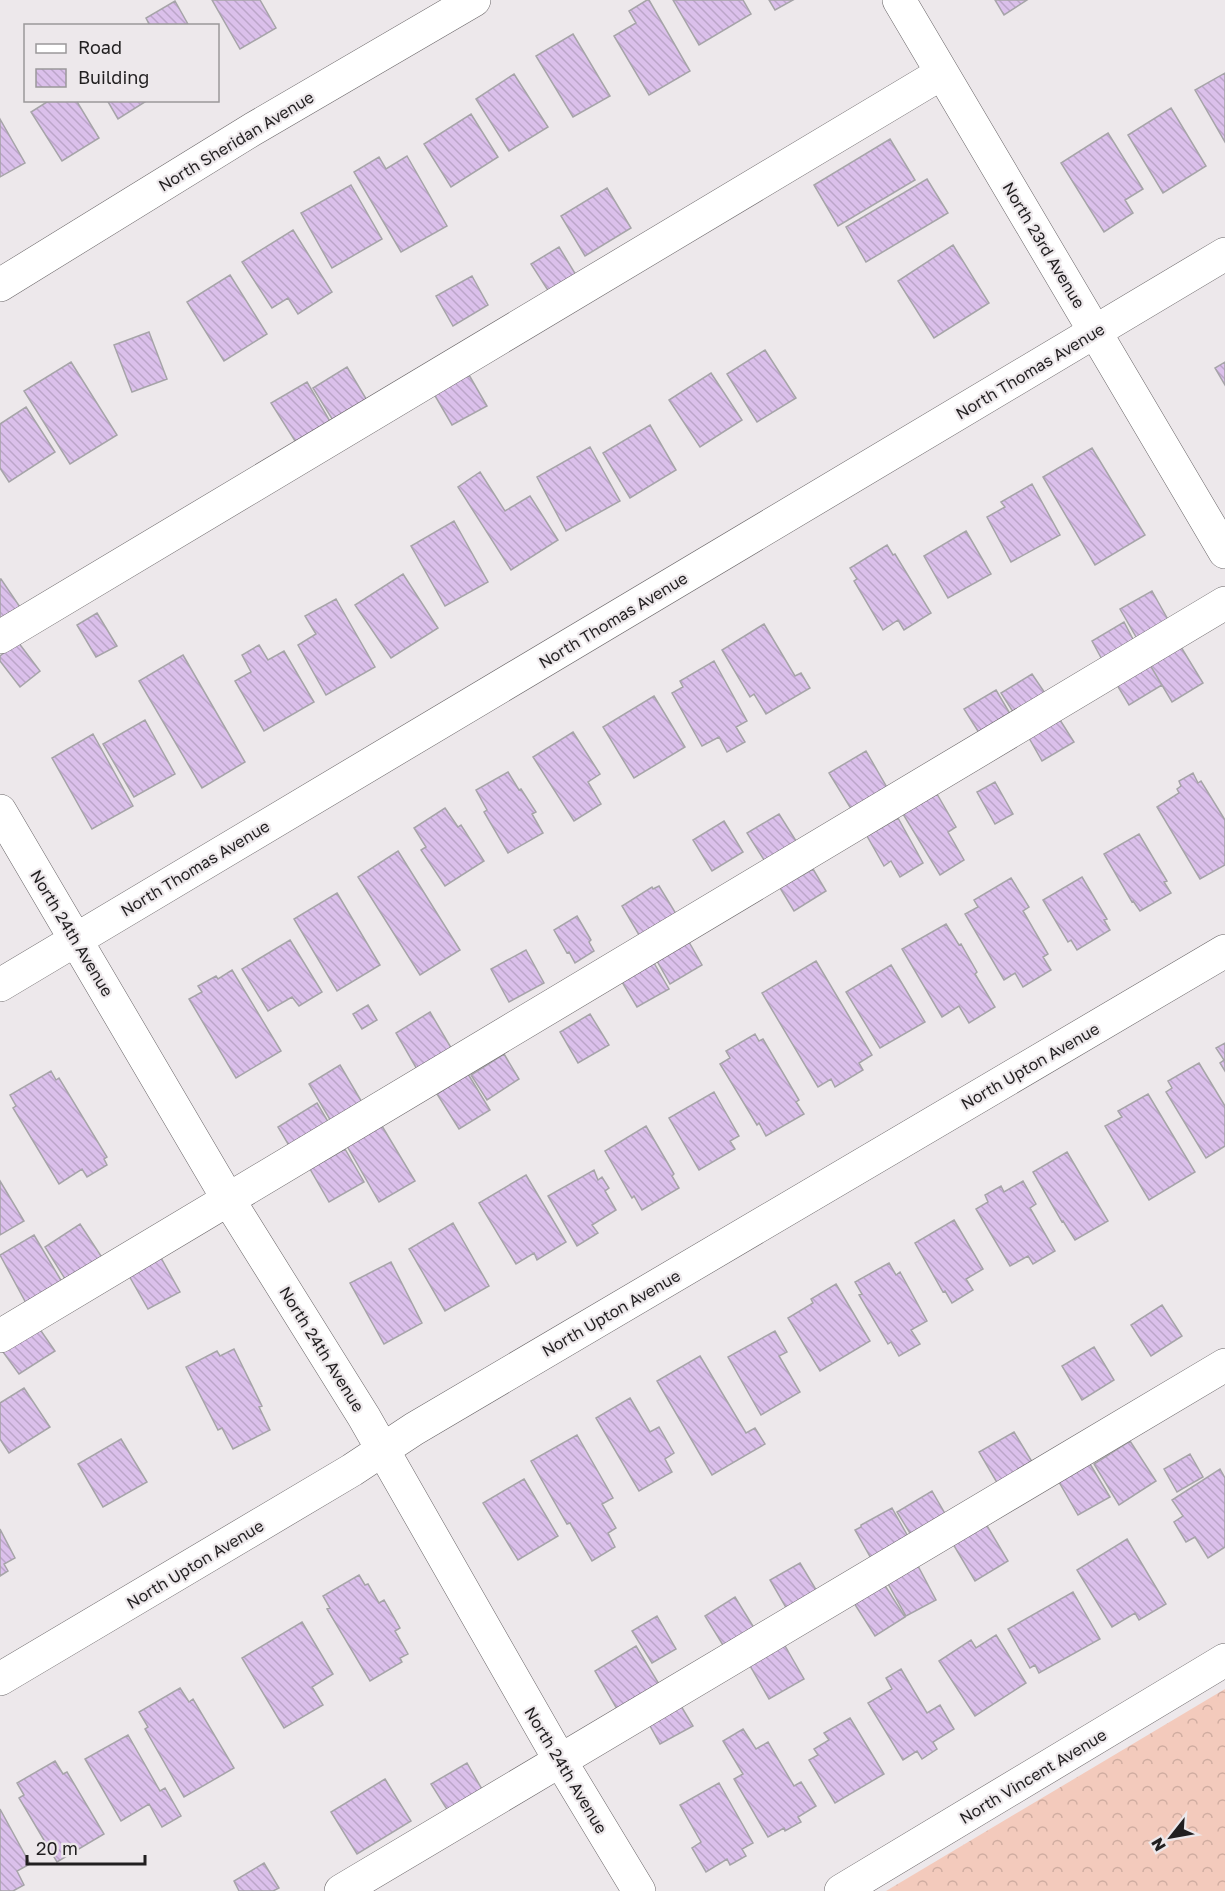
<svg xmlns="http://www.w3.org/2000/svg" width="1225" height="1891" viewBox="0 0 1225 1891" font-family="'Golos Text',sans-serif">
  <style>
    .forest { fill: url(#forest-crowns) }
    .building { fill: url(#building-back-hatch); stroke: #a6a4a8; stroke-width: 1.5 }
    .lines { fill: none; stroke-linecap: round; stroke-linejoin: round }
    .minor-casing { stroke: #686466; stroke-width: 34 }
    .minor { stroke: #fff; stroke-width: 33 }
    .labels { text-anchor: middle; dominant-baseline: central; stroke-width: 4.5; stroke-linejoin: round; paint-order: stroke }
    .street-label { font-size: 16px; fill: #211f20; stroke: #ede8eb }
  </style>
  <defs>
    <pattern id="forest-crowns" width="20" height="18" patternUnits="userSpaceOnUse" patternTransform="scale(1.5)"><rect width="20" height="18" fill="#f3cabc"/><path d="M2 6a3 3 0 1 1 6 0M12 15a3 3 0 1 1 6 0" fill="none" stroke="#d0ada1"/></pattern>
    <pattern id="building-back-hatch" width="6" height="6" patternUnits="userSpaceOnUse" patternTransform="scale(1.5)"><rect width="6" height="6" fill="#dbc0eb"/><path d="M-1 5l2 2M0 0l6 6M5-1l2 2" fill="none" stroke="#bca5c9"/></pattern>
  </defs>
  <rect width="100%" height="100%" fill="#ede8eb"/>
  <!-- forest -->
  <path class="forest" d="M1225 1689V1891H886Z"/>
  <!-- building -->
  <path class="building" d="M212 0H260L276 28 240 49Z
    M647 0H649L690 71 649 95 614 36 636 23 629 11Z
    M673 0H743L751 14 699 45Z
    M769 0H793L775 10Z
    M995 0H1027L1004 15Z
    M175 1 189 26H150L146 18Z
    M573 34 610 96 573 117 536 56Z
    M1225 73V142L1195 90Z
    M514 74 548 127 509 151 476 99Z
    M50 100H76L99 138 62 161 31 112Z
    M107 100H148L118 119Z
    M1171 108 1206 166 1163 193 1128 135Z
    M471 114 498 157 451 187 424 144Z
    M0 119 25 163 0 177Z
    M1108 133 1143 189 1125 200 1133 213 1104 232 1061 163Z
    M890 139 915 180 838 226 814 185Z
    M407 156 447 226 401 252 354 172 379 157 386 169Z
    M927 179 948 213 866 262 846 227Z
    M351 185 382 239 332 268 301 213Z
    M607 188 631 228 585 256 561 216Z
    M293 230 332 292 298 314 288 298 272 308 242 262Z
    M953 245 989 303 934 338 898 281Z
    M559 247 576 275 549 292 531 264Z
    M230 275 267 334 224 361 187 302Z
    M472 276 488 305 453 326 436 296Z
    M149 332 167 379 132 392 114 345Z
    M765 350 796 398 757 422 727 374Z
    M71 362 117 435 70 464 24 391Z
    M1225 362V385L1215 368Z
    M347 367 368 402 334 422 313 388Z
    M711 373 742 420 700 447 669 400Z
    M469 375 487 406 452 425 434 394Z
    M307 382 331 423 297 444 271 403Z
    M26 407 55 452 9 482 0 468V424Z
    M650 425 676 470 630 498 603 453Z
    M590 447 620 501 566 531 537 477Z
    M1092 448 1145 535 1095 565 1043 477Z
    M480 472 505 511 530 496 558 540 511 570 458 487Z
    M1032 484 1060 535 1011 562 987 517 1005 507 1001 502Z
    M454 521 488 582 445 606 411 546Z
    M966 531 991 574 948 598 924 556Z
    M887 545 893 555 895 554 931 613 904 630 898 620 883 630 854 581 857 579 850 568Z
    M403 574 438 628 391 658 355 605Z
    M0 579H1L22 610 3 622 0 617Z
    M1152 591 1171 625 1139 642 1120 609Z
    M336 599 375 667 326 695 298 645 316 634 305 616Z
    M97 613 117 646 96 657 77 625Z
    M1124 622 1136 645 1104 663 1092 641Z
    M764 624 795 676 801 673 810 688 766 714 754 694 750 697 722 650Z
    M18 642 40 671 20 687 0 661V656Z
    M259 645 268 660 284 651 314 702 264 731 235 681 251 672 242 655Z
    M1181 647 1203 683 1172 702 1150 665Z
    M183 655 245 762 202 788 139 681Z
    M714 661 747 721 736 727 745 742 727 752 719 737 702 746 672 693 683 687 680 681Z
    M1150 665 1162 685 1129 705 1117 685Z
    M1032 674 1047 696 1015 715 1001 693Z
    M996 690 1012 717 981 736 964 709Z
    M654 696 685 747 634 778 603 727Z
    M145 720 175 774 134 797 103 744Z
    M1060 720 1074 742 1042 761 1029 738Z
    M573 732 600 774 588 782 601 804 574 821 533 757Z
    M93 734 133 806 92 829 52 758Z
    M866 751 889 791 853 812 829 773Z
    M508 772 519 790 521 789 536 812 532 814 543 833 508 853 484 812 487 810 476 790Z
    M1193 773 1198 783 1201 781 1225 820V865L1200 879 1157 807 1179 793 1177 789 1181 786 1179 781Z
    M995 782 1013 814 995 824 977 792Z
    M937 794 956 827 948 832 964 860 940 875 903 814Z
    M445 808 458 827 461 825 484 861 445 886 421 850 426 847 414 828Z
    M779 814 798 844 766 863 747 833Z
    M898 818 923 863 900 877 891 861 884 866 867 836Z
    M724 821 743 852 712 871 693 840Z
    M1139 834 1167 881 1164 882 1171 893 1140 911 1133 901 1132 902 1104 854Z
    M398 851 460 950 420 975 358 877Z
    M813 869 826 891 794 911 780 888Z
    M1082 877 1107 919 1104 920 1110 930 1077 950 1071 940 1068 942 1043 900Z
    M1011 878 1029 907 1023 911 1048 954 1043 957 1051 970 1023 987 1015 973 1004 980 965 914 978 907 974 900Z
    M659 886 678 917 642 940 622 906 652 887 653 889Z
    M337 893 380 965 337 991 294 919Z
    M577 916 591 940 589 942 594 951 575 963 569 952 567 953 554 930Z
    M946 924 959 945 961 944 977 972 975 974 995 1007 969 1023 959 1006 942 1017 902 949Z
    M290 940 322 992 299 1006 292 997 268 1011 242 969Z
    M689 942 702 965 670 984 657 961Z
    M526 950 544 983 509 1002 491 969Z
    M816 961 872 1055 859 1063 863 1070 835 1087 831 1079 818 1087 762 993Z
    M654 963 669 989 637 1007 622 982Z
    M891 965 925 1022 880 1048 846 992Z
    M232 970 281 1051 236 1078 189 999 202 992 198 986 216 976 218 979Z
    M368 1005 377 1020 362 1029 353 1014Z
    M430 1012 453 1051 418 1071 396 1033Z
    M590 1014 609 1045 578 1063 560 1032Z
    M755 1034 759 1041 763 1039 799 1100 796 1102 804 1114 766 1136 759 1123 757 1125 720 1064 730 1058 726 1051Z
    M1225 1043V1071L1220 1063 1224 1060 1216 1048Z
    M504 1054 519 1079 487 1100 471 1075Z
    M1199 1063 1225 1106V1146L1206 1158 1166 1092 1172 1088 1168 1081Z
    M340 1065 363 1104 332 1123 309 1084Z
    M51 1071 56 1080 59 1078 107 1157 104 1159 107 1165 87 1177 82 1169 59 1184 13 1108 16 1106 10 1095Z
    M468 1074 490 1110 459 1129 437 1094Z
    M714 1092 739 1136 730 1141 735 1149 699 1170 669 1118Z
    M1148 1094 1195 1172 1149 1200 1105 1126 1122 1117 1118 1111Z
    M317 1103 330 1125 291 1149 278 1127Z
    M382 1126 415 1181 379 1202 347 1146Z
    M646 1126 674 1174 672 1176 679 1188 642 1210 634 1196 632 1198 605 1151Z
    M345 1149 364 1182 329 1202 310 1169Z
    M1067 1152 1108 1221 1075 1240 1063 1221 1062 1222 1033 1172Z
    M594 1170 598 1180 602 1177 609 1188 605 1191 616 1210 592 1225 598 1233 577 1246 548 1196Z
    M526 1175 566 1242 537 1260 534 1253 516 1264 479 1203Z
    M0 1181 24 1221 0 1235Z
    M1023 1181 1036 1204 1030 1208 1055 1251 1033 1264 1028 1256 1010 1266 976 1209 988 1202 985 1195 1001 1186 1004 1192Z
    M954 1220 983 1269 966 1279 973 1290 952 1303 945 1291 943 1292 915 1243Z
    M453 1223 489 1286 445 1311 409 1249Z
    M80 1224 103 1259 67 1282 45 1247Z
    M34 1235 62 1282 26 1303 0 1255Z
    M160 1256 180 1292 148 1309 128 1274Z
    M391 1262 422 1323 384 1344 350 1283Z
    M889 1263 896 1275 900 1272 927 1321 911 1330 920 1344 899 1356 891 1342 888 1344 859 1295 862 1294 855 1282Z
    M836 1284 870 1341 820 1371 788 1318 813 1303 811 1299Z
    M1162 1305 1182 1336 1151 1356 1131 1325Z
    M39 1328 55 1351 19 1374 3 1352Z
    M775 1331 787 1352 779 1356 800 1392 761 1415 728 1357Z
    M1094 1347 1114 1380 1082 1400 1062 1366Z
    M234 1349 262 1406 259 1407 270 1430 233 1449 222 1428 218 1430 186 1367 217 1351 220 1356Z
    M700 1356 746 1433 755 1428 765 1444 712 1475 657 1381Z
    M24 1388 50 1427 9 1453 0 1439V1403Z
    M630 1398 650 1432 659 1427 674 1453 665 1459 672 1472 639 1491 596 1418Z
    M1014 1432 1034 1465 999 1486 979 1452Z
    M577 1435 613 1498 602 1504 616 1528 608 1533 615 1547 592 1561 570 1523 567 1524 531 1461Z
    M121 1439 147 1482 103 1507 78 1464Z
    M1130 1441 1156 1481 1119 1505 1094 1464Z
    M1190 1454 1203 1477 1177 1492 1164 1469Z
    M1090 1464 1110 1497 1078 1515 1059 1482Z
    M1220 1469 1225 1478V1547L1208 1558 1195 1537 1186 1542 1174 1522 1183 1516 1172 1500Z
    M524 1479 558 1536 518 1560 483 1503Z
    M932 1491 947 1517 913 1538 897 1512Z
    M892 1508 910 1540 872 1560 855 1530 861 1527V1525Z
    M986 1524 1008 1561 975 1581 953 1544Z
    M0 1529 15 1558 4 1564 8 1571 0 1576Z
    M1127 1539 1166 1604 1139 1620 1135 1613 1112 1627 1077 1570Z
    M800 1563 818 1593 788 1611 770 1580Z
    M918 1566 936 1600 906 1616 887 1582Z
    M359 1575 365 1585 368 1584 379 1603 384 1600 400 1628 395 1631 408 1654 400 1658 402 1662 370 1681 327 1609 330 1608 323 1596Z
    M884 1584 905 1617 875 1636 854 1603Z
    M1073 1592 1100 1639 1039 1673 1035 1665 1030 1668 1008 1629Z
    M735 1597 756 1631 726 1650 705 1616Z
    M657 1616 676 1649 652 1663 632 1631Z
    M302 1622 333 1674 312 1687 323 1705 284 1728 242 1658Z
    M996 1635 1026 1683 975 1716 939 1661 971 1640 976 1648Z
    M784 1644 804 1679 769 1699 749 1664Z
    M636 1646 659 1684 617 1709 595 1671Z
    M901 1669 927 1713 940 1705 954 1729 933 1742 937 1749 922 1759 917 1751 903 1760 868 1703 892 1689 886 1678Z
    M180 1688 189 1702 193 1699 234 1768 184 1797 145 1729 148 1727 139 1712Z
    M681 1706 693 1726 660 1744 649 1724Z
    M850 1718 884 1774 835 1803 809 1760 818 1755 814 1749 829 1740 824 1733Z
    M743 1729 756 1749 768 1742 794 1786 801 1782 816 1806 798 1817 801 1822 785 1831 784 1828 768 1837 734 1779 743 1774 723 1741Z
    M128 1735 160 1791 165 1788 181 1816 162 1827 149 1804 121 1821 85 1759Z
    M55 1761 63 1774 67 1772 104 1834 57 1862 19 1798 24 1795 17 1783Z
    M467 1763 483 1791 448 1811 431 1784Z
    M385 1779 411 1821 357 1854 331 1812Z
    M719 1783 753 1843 742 1849 746 1856 730 1865 727 1859 706 1872 692 1848 701 1842 680 1805Z
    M0 1809 30 1864 17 1871 24 1885 13 1891H0Z
    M264 1863 279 1888 273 1891H239L234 1881Z"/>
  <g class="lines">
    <defs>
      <path id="minor" d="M899 0 1225 552
        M0 285 253 129 474 0
        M0 637 942 73
        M0 811 228 1199 364 1417 561 1762 639 1891
        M0 985 1225 254
        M0 1336 1225 603
        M0 1679 352 1470 414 1429 1225 951
        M341 1891 1225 1365
        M841 1891 1225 1660"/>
    </defs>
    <!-- minor casing -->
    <use href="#minor" class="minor-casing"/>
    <!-- minor -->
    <use href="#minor" class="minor"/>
  </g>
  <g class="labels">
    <!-- street labels -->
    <g class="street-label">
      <text transform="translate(236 141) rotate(-31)">North Sheridan Avenue</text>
      <text transform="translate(1044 245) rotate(59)">North 23rd Avenue</text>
      <text transform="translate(1030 371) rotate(-31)">North Thomas Avenue</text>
      <text transform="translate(613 620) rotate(-31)">North Thomas Avenue</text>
      <text transform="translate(195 868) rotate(-31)">North Thomas Avenue</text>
      <text transform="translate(72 933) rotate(59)">North 24th Avenue</text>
      <text transform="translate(1030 1066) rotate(-30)">North Upton Avenue</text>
      <text transform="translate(611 1313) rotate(-30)">North Upton Avenue</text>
      <text transform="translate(322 1349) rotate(58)">North 24th Avenue</text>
      <text transform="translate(195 1564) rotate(-31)">North Upton Avenue</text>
      <text transform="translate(566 1770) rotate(59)">North 24th Avenue</text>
      <text transform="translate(1033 1776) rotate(-31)">North Vincent Avenue</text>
    </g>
  </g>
  <!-- legend -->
  <rect x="24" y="24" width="195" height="78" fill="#ede8eb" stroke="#9b989a" stroke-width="1.5"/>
  <rect x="36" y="44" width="30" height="9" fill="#ffffff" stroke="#9b989a" stroke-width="1.5"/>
  <text x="78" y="54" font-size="18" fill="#211f20">Road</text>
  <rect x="36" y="69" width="30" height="18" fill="url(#building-back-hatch)" stroke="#9b989a" stroke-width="1.5"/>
  <text x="78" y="84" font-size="18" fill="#211f20">Building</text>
  <!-- north arrow -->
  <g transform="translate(1171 1837) rotate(239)" stroke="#ede8eb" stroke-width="4.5" paint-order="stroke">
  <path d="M0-4.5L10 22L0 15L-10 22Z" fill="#211f20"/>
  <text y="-9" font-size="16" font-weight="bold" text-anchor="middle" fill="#211f20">N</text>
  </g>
  <!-- scale -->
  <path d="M27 1855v9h118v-9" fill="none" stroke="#211f20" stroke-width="3"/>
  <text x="36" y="1855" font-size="18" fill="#211f20" stroke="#ede8eb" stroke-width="4.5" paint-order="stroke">20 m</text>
</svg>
